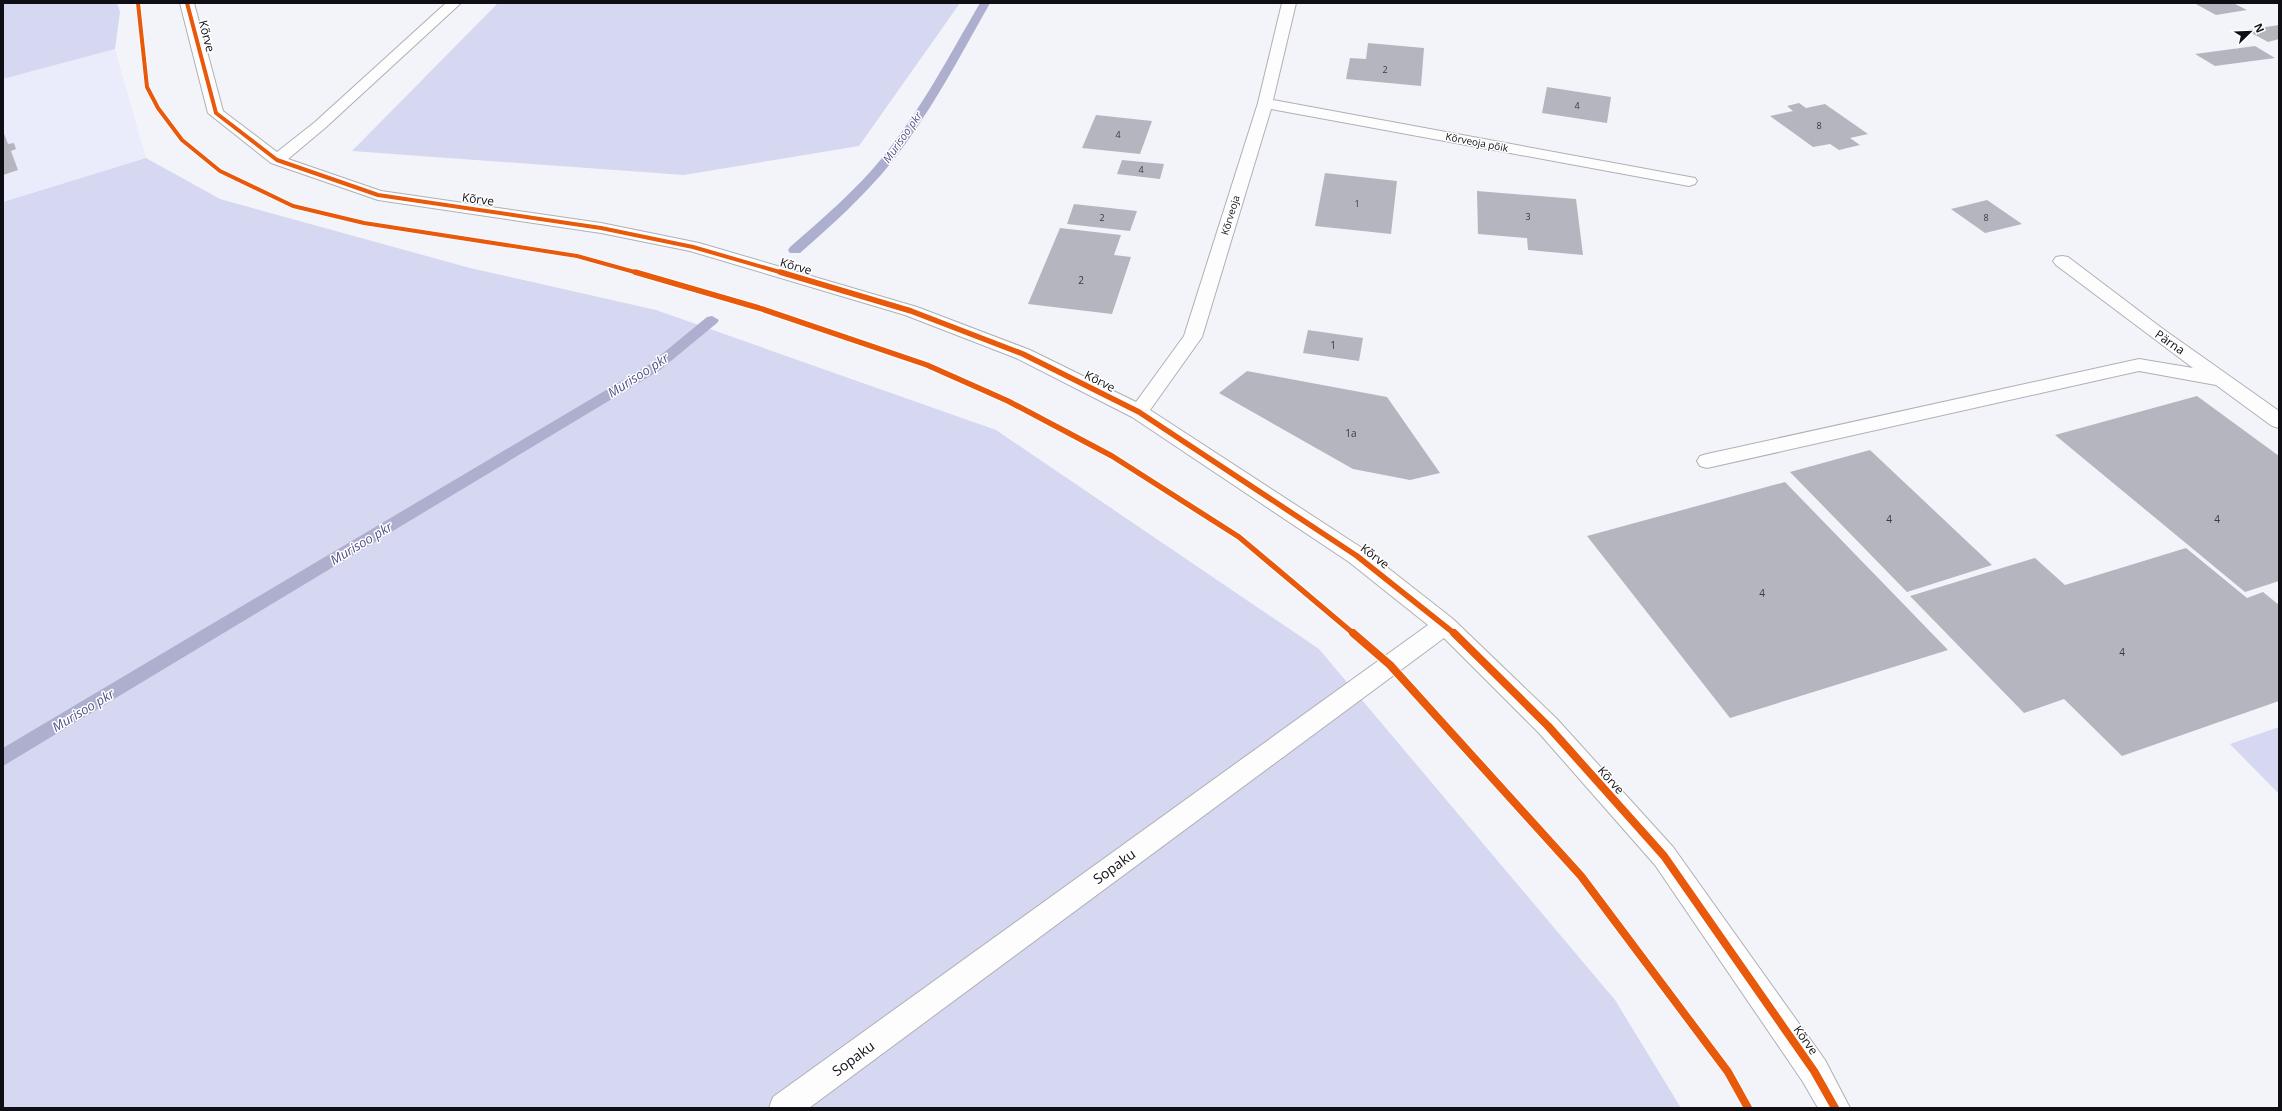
<svg xmlns="http://www.w3.org/2000/svg" width="2282" height="1111" viewBox="0 0 2282 1111" font-family="'Open Sans',sans-serif">
  <style>
    .built { fill: #ebecfb }
    .green { fill: #d6d7f1 }
    .lines { fill: none; stroke-linecap: round; stroke-linejoin: round }
    .stream { fill: #aeafcf; fill-rule: evenodd }
    .building { fill: #b5b5c0 }
    .minor-casing { stroke: #afb0b6; stroke-width: 2 }
    .minor { fill: #fdfdfe; fill-rule: evenodd }
    .cycleway-far2-casing { stroke: #fff; stroke-width: 5.5 }
    .cycleway-far1-casing { stroke: #fff; stroke-width: 8 }
    .cycleway-casing { stroke: #fff; stroke-width: 10 }
    .cycleway-far2 { stroke: #e8590c; stroke-width: 4 }
    .cycleway-far1 { stroke: #e8590c; stroke-width: 5.5 }
    .cycleway { stroke: #e8590c; stroke-width: 8 }
    .labels { text-anchor: middle; dominant-baseline: central; stroke-width: 3; stroke-linejoin: round; paint-order: stroke }
    .far-number-label { font-size: 9px; fill: #38383f }
    .far-street-label { font-size: 10px; fill: #0e0e14; stroke: #fff }
    .number-label { font-size: 10px; fill: #38383f }
    .far-water-label { font-size: 11px; font-style: italic; fill: #514f89; stroke: #fff }
    .street-label { font-size: 12px; fill: #0e0e14; stroke: #fff }
    .water-label { font-size: 13px; font-style: italic; fill: #514f89; stroke: #fff }
    .near-street-label { font-size: 14px; fill: #0e0e14; stroke: #fff }
  </style>
  <rect width="100%" height="100%" fill="#f3f4fa"/>
  <!-- built -->
  <path class="built" d="M115 49 146 158 3 202V79Z"/>
  <!-- green -->
  <path class="green" d="M3 3H117L120 12 115 49 3 79Z
    M498 3H960L859 146 684 175 352 151Z
    M146 158 220 199 470 268 656 310 996 430 1319 649 1615 1000 1681 1108H3V202Z
    M2279 727V794L2230 744Z"/>
  <g class="lines">
    <!-- stream -->
    <path class="stream" d="M980 3H990C959 58 930 114 891 163 864 196 832 225 800 253H790L788 250 790 247C822 219 855 191 882 158 921 110 949 56 980 3Z
      M712 316 719 320 717 323 660 370 3 766V748L650 364 707 317Z"/>
  </g>
  <!-- building -->
  <path class="building" d="M2194 3H2233L2247 10 2216 15Z
    M2279 25V39L2268 42 2246 30Z
    M1368 43 1424 48 1421 86 1346 79 1350 58 1366 59Z
    M2255 46 2275 58 2215 66 2195 54Z
    M1547 87 1611 97 1607 123 1542 113Z
    M1799 103 1806 108 1825 104 1868 134 1850 138 1860 145 1839 150 1830 144 1813 147 1770 116 1793 111 1787 106Z
    M1096 115 1152 121 1140 154 1082 148Z
    M3 131 8 144 14 143 16 149 11 151 18 170 3 175Z
    M1122 160 1164 164 1160 179 1117 174Z
    M1325 173 1397 181 1391 234 1315 226Z
    M1477 191 1576 199 1583 255 1528 250 1527 238 1478 234Z
    M1987 200 2022 224 1985 233 1951 209Z
    M1074 204 1137 211 1130 231 1067 224Z
    M1060 228 1121 235 1114 255 1131 257 1112 314 1028 304Z
    M1308 330 1363 338 1359 361 1303 353Z
    M1247 371 1387 397 1440 473 1410 480 1353 469 1219 393Z
    M2197 396 2279 456V581L2245 592 2055 435Z
    M1870 450 1992 565 1907 592 1790 472Z
    M1785 482 1948 650 1730 718 1587 536Z
    M2186 548 2247 598 2263 592 2279 605V701L2122 756 2064 699 2024 713 1910 596 2035 558 2065 585Z"/>
  <g class="lines">
    <defs>
      <path id="minor" d="M180 3H194L223 111 277 152 315 122 446 3H461L325 128 288 159 381 191 601 223 699 243 917 307 1030 350 1136 402 1184 336 1258 103 1282 3H1296L1273 100 1695 178 1697 181 1695 184 1689 186 1271 109 1202 337 1150 410 1365 550 1453 619 1557 719 1673 847 1825 1060 1850 1108H1818L1803 1082 1655 865 1539 733 1444 638 809 1108H769L773 1097 1428 625 1349 562 1132 417 1016 358 905 315 690 251 601 233 378 200 271 163 208 113Z
        M2062 256 2068 257 2163 329 2279 411V428L2272 426 2216 385 2139 371 1707 468 1700 466 1697 461 1700 456 1707 454 2139 359 2193 368 2056 265 2053 261 2056 257Z"/>
    </defs>
    <!-- minor casing -->
    <use href="#minor" class="minor-casing"/>
    <!-- minor -->
    <use href="#minor" class="minor"/>
    <defs>
      <path id="cycleway-far2" d="M138 3 147 87 158 108 182 140 220 171 293 206 364 223 577 256 638 273
        M187 3 216 113 277 160 378 195 601 228 693 247 783 273"/>
      <path id="cycleway-far1" d="M635 272 759 308 927 365 1008 401 1112 456 1239 537 1354 634
        M780 272 911 311 1023 354 1139 412 1357 556 1455 634"/>
      <path id="cycleway" d="M1353 633 1390 665 1581 876 1728 1072 1748 1108
        M1454 633 1548 726 1664 856 1814 1071 1835 1108"/>
    </defs>
    <!-- cycleway-far2 casing -->
    <use href="#cycleway-far2" class="cycleway-far2-casing"/>
    <!-- cycleway-far1 casing -->
    <use href="#cycleway-far1" class="cycleway-far1-casing"/>
    <!-- cycleway casing -->
    <use href="#cycleway" class="cycleway-casing"/>
    <!-- cycleway-far2 -->
    <use href="#cycleway-far2" class="cycleway-far2"/>
    <!-- cycleway-far1 -->
    <use href="#cycleway-far1" class="cycleway-far1"/>
    <!-- cycleway -->
    <use href="#cycleway" class="cycleway"/>
  </g>
  <g class="labels">
    <!-- far-number labels -->
    <g class="far-number-label">
      <text x="1385" y="69">2</text>
      <text x="1577" y="105">4</text>
      <text x="1819" y="125">8</text>
      <text x="1118" y="134">4</text>
      <text x="1141" y="169">4</text>
      <text x="1357" y="203">1</text>
      <text x="1528" y="216">3</text>
      <text x="1102" y="217">2</text>
      <text x="1986" y="217">8</text>
    </g>
    <!-- far-street labels -->
    <g class="far-street-label">
      <text transform="translate(1477 142) rotate(11)">Kõrveoja põik</text>
      <text transform="translate(1230 215) rotate(-73)">Kõrveoja</text>
    </g>
    <!-- number labels -->
    <g class="number-label">
      <text x="1081" y="280">2</text>
      <text x="1333" y="345">1</text>
      <text x="1351" y="433">1a</text>
      <text x="1889" y="519">4</text>
      <text x="2217" y="519">4</text>
      <text x="1762" y="593">4</text>
      <text x="2122" y="652">4</text>
    </g>
    <!-- far-water labels -->
    <g class="far-water-label">
      <text transform="translate(902 137) rotate(-55)">Murisoo pkr</text>
    </g>
    <!-- street labels -->
    <g class="street-label">
      <text transform="translate(207 36) rotate(75)">Kõrve</text>
      <text transform="translate(478 199) rotate(8)">Kõrve</text>
      <text transform="translate(796 266) rotate(16)">Kõrve</text>
      <text transform="translate(2170 342) rotate(35)">Pärna</text>
      <text transform="translate(1100 381) rotate(27)">Kõrve</text>
      <text transform="translate(1375 556) rotate(37)">Kõrve</text>
      <text transform="translate(1611 780) rotate(48)">Kõrve</text>
      <text transform="translate(1806 1040) rotate(55)">Kõrve</text>
    </g>
    <!-- water labels -->
    <g class="water-label">
      <text transform="translate(638 375) rotate(-33)">Murisoo pkr</text>
      <text transform="translate(361 543) rotate(-31)">Murisoo pkr</text>
      <text transform="translate(83 710) rotate(-31)">Murisoo pkr</text>
    </g>
    <!-- near-street labels -->
    <g class="near-street-label">
      <text transform="translate(1114 866) rotate(-36)">Sopaku</text>
      <text transform="translate(853 1058) rotate(-36)">Sopaku</text>
    </g>
  </g>
  <!-- border -->
  <rect width="2282" height="1111" fill="none" stroke="#0e0e14" stroke-width="8"/>
  <!-- north arrow -->
  <g transform="translate(2250 32) rotate(67)" stroke="#ffffff" stroke-width="3" paint-order="stroke">
  <path d="M0-3L7 15L0 10L-7 15Z" fill="#0e0e14"/>
  <text y="-6" font-size="11" font-weight="bold" text-anchor="middle" fill="#0e0e14">N</text>
  </g>
</svg>
